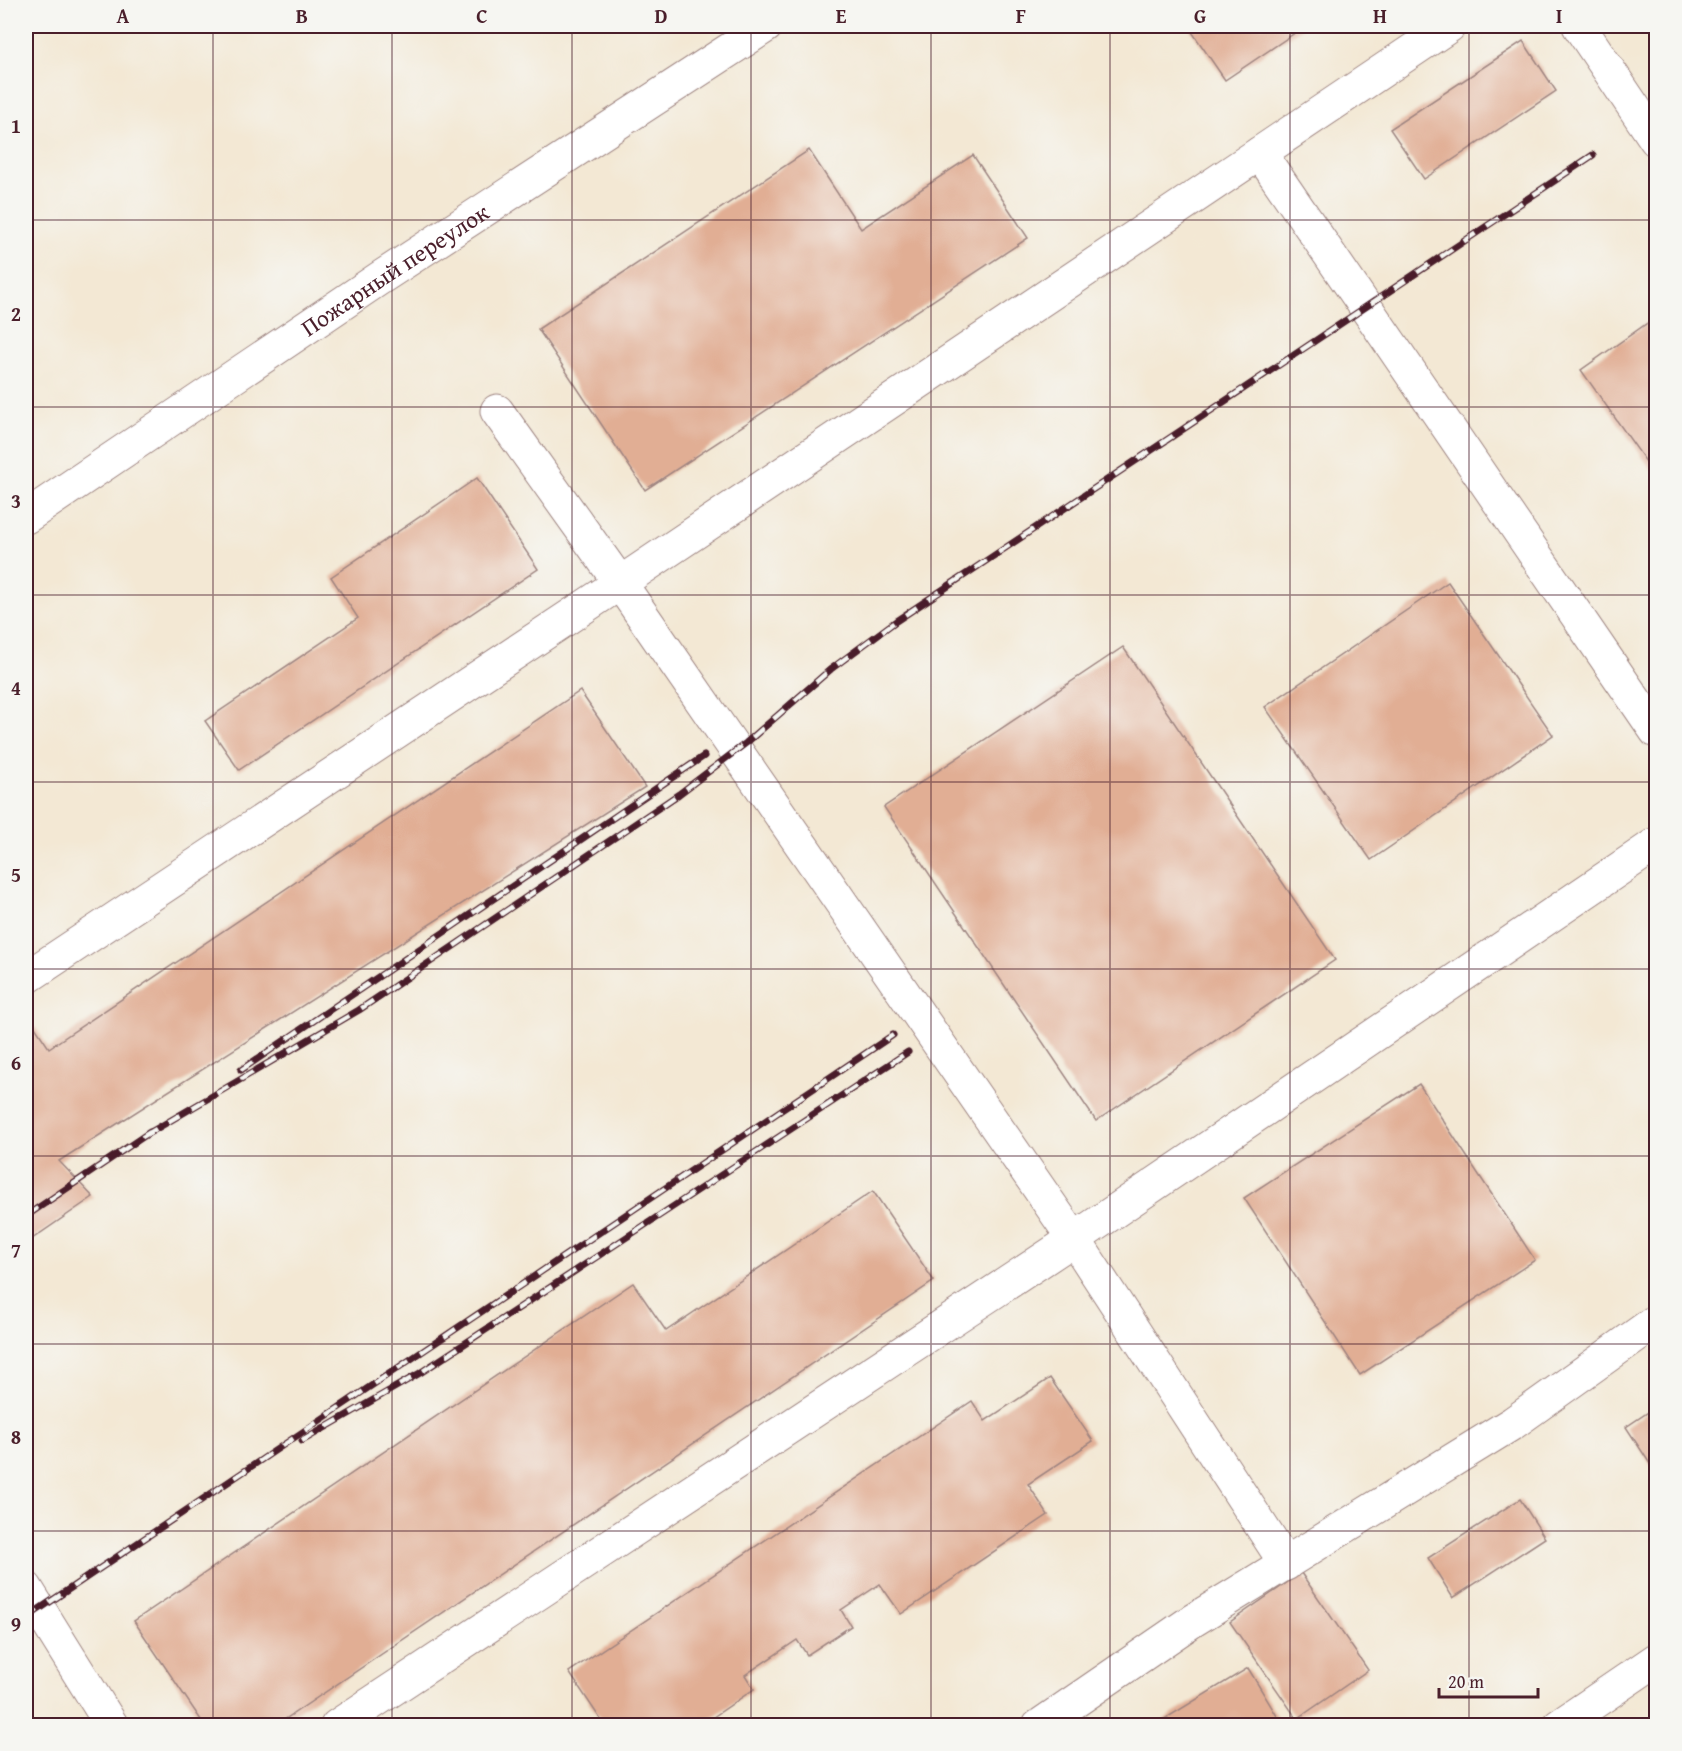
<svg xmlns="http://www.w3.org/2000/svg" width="1682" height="1751" viewBox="0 0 1682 1751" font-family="'Gentium Book Plus',serif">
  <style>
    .building { fill: #e1ae94 }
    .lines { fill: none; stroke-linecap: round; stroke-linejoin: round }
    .minor-casing { stroke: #9e8480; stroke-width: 35 }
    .minor { stroke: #fff; stroke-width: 33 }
    .rail-casing { stroke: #4a1f2b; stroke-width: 7 }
    .rail { stroke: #f6f6f2; stroke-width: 4.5; stroke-dasharray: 14; stroke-linecap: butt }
    .grid { fill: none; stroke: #4a1f2b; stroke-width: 1.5; stroke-opacity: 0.55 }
    .labels { text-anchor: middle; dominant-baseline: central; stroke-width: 4.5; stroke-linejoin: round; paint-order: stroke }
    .street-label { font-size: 24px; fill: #4a1f2b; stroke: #f6f6f2 }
    .neatline { fill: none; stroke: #4a1f2b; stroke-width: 2 }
    .grid-label { font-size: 20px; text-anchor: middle; font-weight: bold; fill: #4a1f2b }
  </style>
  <rect width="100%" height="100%" fill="#f6f6f2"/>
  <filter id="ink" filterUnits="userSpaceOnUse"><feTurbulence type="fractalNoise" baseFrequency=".0167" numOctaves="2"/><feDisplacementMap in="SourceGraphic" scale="12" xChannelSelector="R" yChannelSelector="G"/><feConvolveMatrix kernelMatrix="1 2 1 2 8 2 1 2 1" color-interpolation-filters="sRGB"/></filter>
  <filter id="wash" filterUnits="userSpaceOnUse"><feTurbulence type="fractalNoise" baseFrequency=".008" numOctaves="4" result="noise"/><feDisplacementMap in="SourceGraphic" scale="24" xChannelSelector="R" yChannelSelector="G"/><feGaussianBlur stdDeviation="1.35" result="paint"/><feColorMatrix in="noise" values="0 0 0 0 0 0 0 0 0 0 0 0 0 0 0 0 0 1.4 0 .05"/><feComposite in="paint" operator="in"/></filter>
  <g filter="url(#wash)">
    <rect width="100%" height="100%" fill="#f3e8d4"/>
    <g id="blocks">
      <!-- building -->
      <path class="building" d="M1188 26H1305L1225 80Z
        M1523 41 1556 91 1424 179 1390 129Z
        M809 150 861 229 973 155 1028 238 645 490 538 329Z
        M1656 317V476L1581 370Z
        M477 478 538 569 239 770 205 721 358 618 331 577Z
        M1448 582 1553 735 1371 860 1265 707Z
        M1123 647 1335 960 1096 1121 884 807Z
        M580 691 645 787 59 1161 93 1197 26 1243V1034L35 1027 49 1048Z
        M1419 1084 1535 1260 1360 1375 1244 1198Z
        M873 1191 934 1281 275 1726H205L134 1621 633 1283 666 1331Z
        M1050 1378 1093 1441 1028 1484 1048 1515 901 1614 880 1584 841 1610 851 1626 807 1655 797 1640 745 1675 754 1689 700 1726H605L569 1672 972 1401 985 1421Z
        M1656 1407V1473L1626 1427Z
        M1520 1499 1545 1538 1453 1598 1428 1558Z
        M1301 1573 1368 1670 1297 1719 1230 1622Z
        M1248 1668 1283 1726H1153Z"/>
    </g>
  </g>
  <g filter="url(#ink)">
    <use href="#blocks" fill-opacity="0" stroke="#9e8480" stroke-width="1.5"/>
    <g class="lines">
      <defs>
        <g id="minor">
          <path d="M1579 26 1656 140"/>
          <path d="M1260 153 1656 731"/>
          <path d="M497 411 620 583 1074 1239 1286 1564"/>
          <path id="s1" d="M26 517 380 278 766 26"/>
          <path d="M26 978 620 583 1449 26"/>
          <path d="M26 1588 112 1726"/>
          <path d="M337 1726 1074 1239 1656 844"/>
          <path d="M1039 1726 1192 1621 1513 1423 1656 1321"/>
          <path d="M1559 1726 1656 1660"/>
        </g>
      </defs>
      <!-- minor casing -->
      <use href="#minor" class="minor-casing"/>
      <!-- minor -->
      <use href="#minor" class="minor"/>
      <defs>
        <path id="rail" d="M241 1070 704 756
          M144 1136 359 1010 679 794 746 743 831 669 896 621 1593 155
          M26 1216 150 1132
          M302 1441 420 1373 908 1052
          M26 1618 893 1035"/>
      </defs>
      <!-- rail casing -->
      <use href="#rail" class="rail-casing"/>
      <!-- rail -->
      <use href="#rail" class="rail"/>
    </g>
  </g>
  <!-- grid -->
  <path class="grid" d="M213 26V1726M392 26V1726M572 26V1726M751 26V1726M931 26V1726M1110 26V1726M1290 26V1726M1469 26V1726M26 220H1656M26 407H1656M26 595H1656M26 782H1656M26 969H1656M26 1156H1656M26 1344H1656M26 1531H1656"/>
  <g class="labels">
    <!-- street labels -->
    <g class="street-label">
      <text stroke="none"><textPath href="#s1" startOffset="444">Пожарный переулок</textPath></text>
    </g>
  </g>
  <!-- margin -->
  <rect width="1682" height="1751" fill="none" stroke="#f6f6f2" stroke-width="66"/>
  <!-- scale -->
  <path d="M1439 1688v9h99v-9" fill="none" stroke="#4a1f2b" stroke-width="3"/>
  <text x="1448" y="1688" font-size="18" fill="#4a1f2b" stroke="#f6f6f2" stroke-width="4.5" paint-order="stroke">20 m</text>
  <rect x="33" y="33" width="1616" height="1685" class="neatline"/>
  <g class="grid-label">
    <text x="123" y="23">A</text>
    <text x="302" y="23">B</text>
    <text x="482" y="23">C</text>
    <text x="661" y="23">D</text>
    <text x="841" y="23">E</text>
    <text x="1021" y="23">F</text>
    <text x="1200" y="23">G</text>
    <text x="1380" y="23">H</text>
    <text x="1559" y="23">I</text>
    <text x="16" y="133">1</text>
    <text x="16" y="321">2</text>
    <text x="16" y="508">3</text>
    <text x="16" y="695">4</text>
    <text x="16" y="882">5</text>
    <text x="16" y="1070">6</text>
    <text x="16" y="1257">7</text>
    <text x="16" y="1444">8</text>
    <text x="16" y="1631">9</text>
  </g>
</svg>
